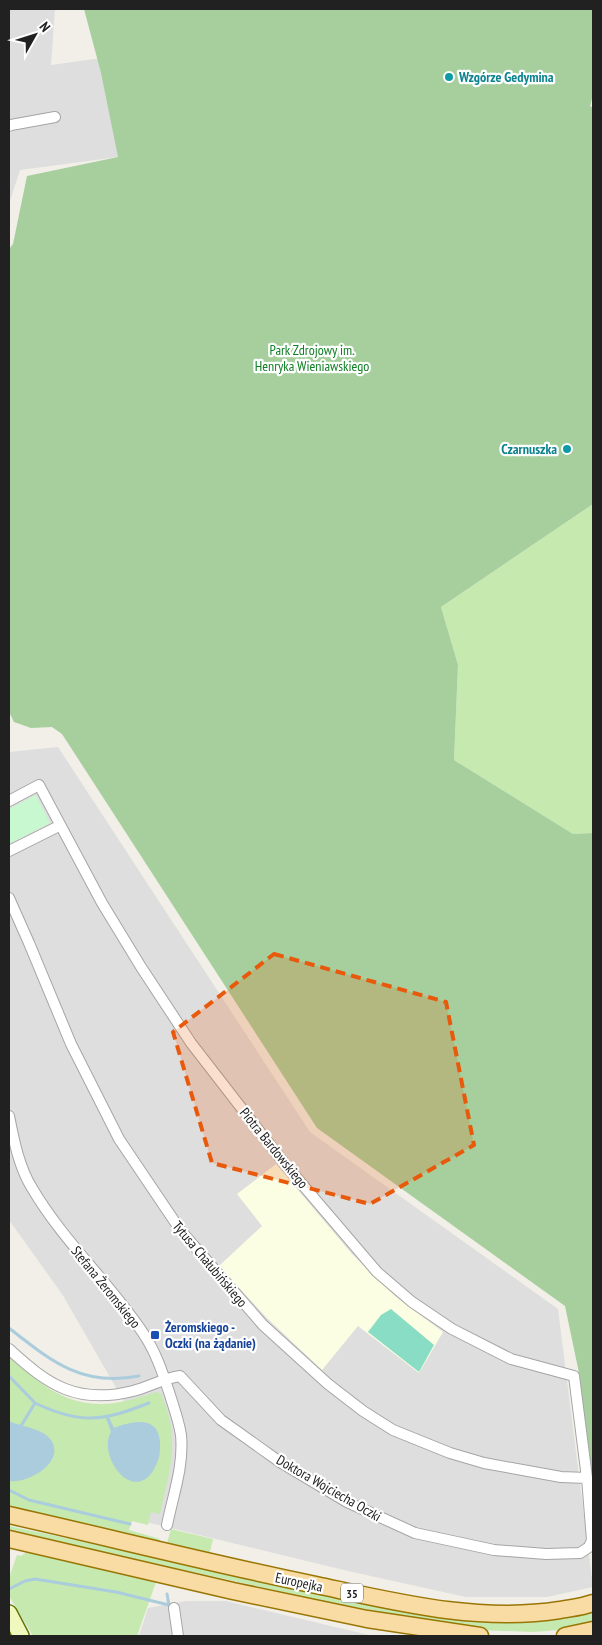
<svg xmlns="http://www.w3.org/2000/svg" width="602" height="1645" viewBox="0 0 602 1645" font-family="'PT Sans Narrow',sans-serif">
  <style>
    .residential { fill: #dfdede }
    .education { fill: #fcfee3 }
    .grass { fill: #c6e9b0 }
    .forest { fill: #a7cf9e }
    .park { fill: #c7f8d0 }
    .pitch { fill: #88ddc4 }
    .water { fill: #acd }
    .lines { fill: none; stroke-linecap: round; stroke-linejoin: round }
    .stream { stroke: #acd; stroke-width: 3 }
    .minor-casing { stroke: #a5a5a5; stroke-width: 12 }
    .secondary-casing { stroke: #617708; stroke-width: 18 }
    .primary-casing { stroke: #997604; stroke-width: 19 }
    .minor { stroke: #fff; stroke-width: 10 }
    .secondary { stroke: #f0f8be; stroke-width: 15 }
    .primary { stroke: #f9dca4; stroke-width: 16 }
    .marked { fill: #e8590c; fill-opacity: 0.2; stroke: #e8590c; stroke-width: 4; stroke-dasharray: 10 6; stroke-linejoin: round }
    .culture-dot { fill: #0f9aa8; stroke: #fff; stroke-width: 2 }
    .transit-dot { fill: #1a4fb4; stroke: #fff; stroke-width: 2 }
    .labels { text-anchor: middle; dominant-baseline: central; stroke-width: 4.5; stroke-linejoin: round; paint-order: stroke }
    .shield { fill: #fff; stroke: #646464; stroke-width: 1 }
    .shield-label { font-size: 12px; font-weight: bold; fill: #212121 }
    .culture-label { font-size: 14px; font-weight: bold; fill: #0d838f; stroke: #fff; text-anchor: start }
    .park-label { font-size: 14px; fill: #0f7e23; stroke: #fff }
    .street-label { font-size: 14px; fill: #212121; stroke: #fff }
    .transit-label { font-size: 14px; font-weight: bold; fill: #164399; stroke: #fff; text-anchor: start }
  </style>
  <rect width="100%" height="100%" fill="#f1efe8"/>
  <!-- residential -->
  <path class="residential" d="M9 9H55L51 65 109 57 118 157 20 170 9 204Z
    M58 747 310 1132 558 1309 593 1587 547 1597H466L348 1571 146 1522 152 1450 62 1294 9 1220V752Z
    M186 1601H226L373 1636H139L148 1608Z"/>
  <!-- education -->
  <path class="education" d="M276 1164 352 1254 395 1296 443 1332 419 1373 358 1326 322 1370 267 1318 219 1266 262 1226 237 1194Z"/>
  <!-- grass -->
  <path class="grass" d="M593 504V833L573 834 454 760 458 665 441 607Z
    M9 1355C40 1385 68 1409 115 1403 129 1401 143 1396 156 1392L161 1394C181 1438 170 1469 160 1514L151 1512 148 1525 132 1521 129 1530 160 1539 159 1541 167 1543 171 1529 213 1539 209 1556 9 1509Z
    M9 1526 424 1614 478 1621 510 1622 593 1610V1624L559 1630 533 1632 476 1630 324 1601 9 1531Z
    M27 1552 156 1582 137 1636H33L9 1596V1578L17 1555 21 1556Z"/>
  <!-- forest -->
  <path class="forest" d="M84 9H593V94L590 107 593 106V504L441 607 458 665 454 760 573 834 593 833V1488L579 1373 565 1306 317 1128 62 734 52 727 31 728 14 722 9 712V249L13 244 27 176 118 157 101 73Z"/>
  <!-- park -->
  <path class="park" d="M36 795 50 823 9 844V809Z"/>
  <!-- pitch -->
  <path class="pitch" d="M391 1309 434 1345 419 1372 368 1332 381 1315Z"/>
  <!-- water -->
  <path class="water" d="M109 1417 114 1428C137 1419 162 1416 160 1449 160 1457 157 1464 153 1471 131 1504 97 1454 111 1432L106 1418Z
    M9 1421C21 1427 43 1428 51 1440 66 1463 27 1484 9 1481Z"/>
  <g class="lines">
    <!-- stream -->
    <path class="stream" d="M9 1328C51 1361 82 1387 139 1376
      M9 1376 35 1403
      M21 1426 35 1403C81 1425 103 1421 149 1403
      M9 1490 29 1500 130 1524
      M9 1589 25 1581 35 1579 116 1592 169 1605 167 1594"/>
    <defs>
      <path id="minor" d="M9 126 11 125 55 117
        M9 801 39 785 102 903 141 967 191 1043 284 1163 377 1272 412 1302 452 1329 511 1359 574 1376 587 1478 592 1540 589 1547 580 1553 546 1554 494 1550 415 1533 347 1502 280 1462 221 1420 180 1376C164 1378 149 1387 133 1391 77 1405 48 1385 9 1349
        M9 851 59 826
        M9 898 29 943 71 1044 119 1139 181 1231 263 1325 328 1384 363 1411 393 1430 450 1453 484 1463 561 1477 587 1478
        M9 1116C14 1141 19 1167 32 1188 63 1241 109 1282 143 1333 156 1352 163 1374 170 1395 174 1408 179 1422 181 1435 184 1466 173 1495 167 1525
        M174 1608 178 1636"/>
      <path id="secondary" d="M9 1613 21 1636"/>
      <path id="primary" d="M9 1515C111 1538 213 1564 316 1585 396 1602 478 1623 560 1610 571 1608 582 1607 593 1603
        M9 1539 233 1591 367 1619 480 1636
        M565 1636 593 1630"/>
    </defs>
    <!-- minor casing -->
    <use href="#minor" class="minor-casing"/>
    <!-- secondary casing -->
    <use href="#secondary" class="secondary-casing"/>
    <!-- primary casing -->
    <use href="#primary" class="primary-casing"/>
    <!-- minor -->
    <use href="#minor" class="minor"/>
    <!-- secondary -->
    <use href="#secondary" class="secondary"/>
    <!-- primary -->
    <use href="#primary" class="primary"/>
  </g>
  <!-- marked area -->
  <path class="marked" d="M274 954 446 1002 474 1145 370 1204 212 1163 173 1032Z"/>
  <!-- markers -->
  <g class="culture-dot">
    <circle cx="449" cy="77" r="5"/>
    <circle cx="567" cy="449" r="5"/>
  </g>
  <rect class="transit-dot" x="150" y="1330" width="10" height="10" rx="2.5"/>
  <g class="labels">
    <!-- shield labels -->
    <rect class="shield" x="341" y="1583.5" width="22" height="19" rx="4"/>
    <g class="shield-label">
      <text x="352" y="1593">35</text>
    </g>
    <!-- culture labels -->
    <g class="culture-label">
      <text x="459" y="77">Wzgórze Gedymina</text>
      <text x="557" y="449" text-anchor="end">Czarnuszka</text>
    </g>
    <!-- park labels -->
    <g class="park-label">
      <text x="312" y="350">Park Zdrojowy im.<tspan x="312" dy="16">Henryka Wieniawskiego</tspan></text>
    </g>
    <!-- street labels -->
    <g class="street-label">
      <text transform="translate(274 1148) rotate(51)">Piotra Bardowskiego</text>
      <text transform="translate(210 1264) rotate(50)">Tytusa Chałubińskiego</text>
      <text transform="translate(106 1287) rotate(51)">Stefana Żeromskiego</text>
      <text transform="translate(329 1488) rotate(30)">Doktora Wojciecha Oczki</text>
      <text transform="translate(299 1582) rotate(12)">Europejka</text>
    </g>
    <!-- transit labels -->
    <g class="transit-label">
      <text x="165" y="1327">Żeromskiego -<tspan x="165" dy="16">Oczki (na żądanie)</tspan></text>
    </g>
  </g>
  <!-- border -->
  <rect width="602" height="1645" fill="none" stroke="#212121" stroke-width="20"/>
  <!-- north arrow -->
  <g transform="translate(35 35) rotate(51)" stroke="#ffffff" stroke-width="4" paint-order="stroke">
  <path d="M0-4L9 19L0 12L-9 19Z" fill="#212121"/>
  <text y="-8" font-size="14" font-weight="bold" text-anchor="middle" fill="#212121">N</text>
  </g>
</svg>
